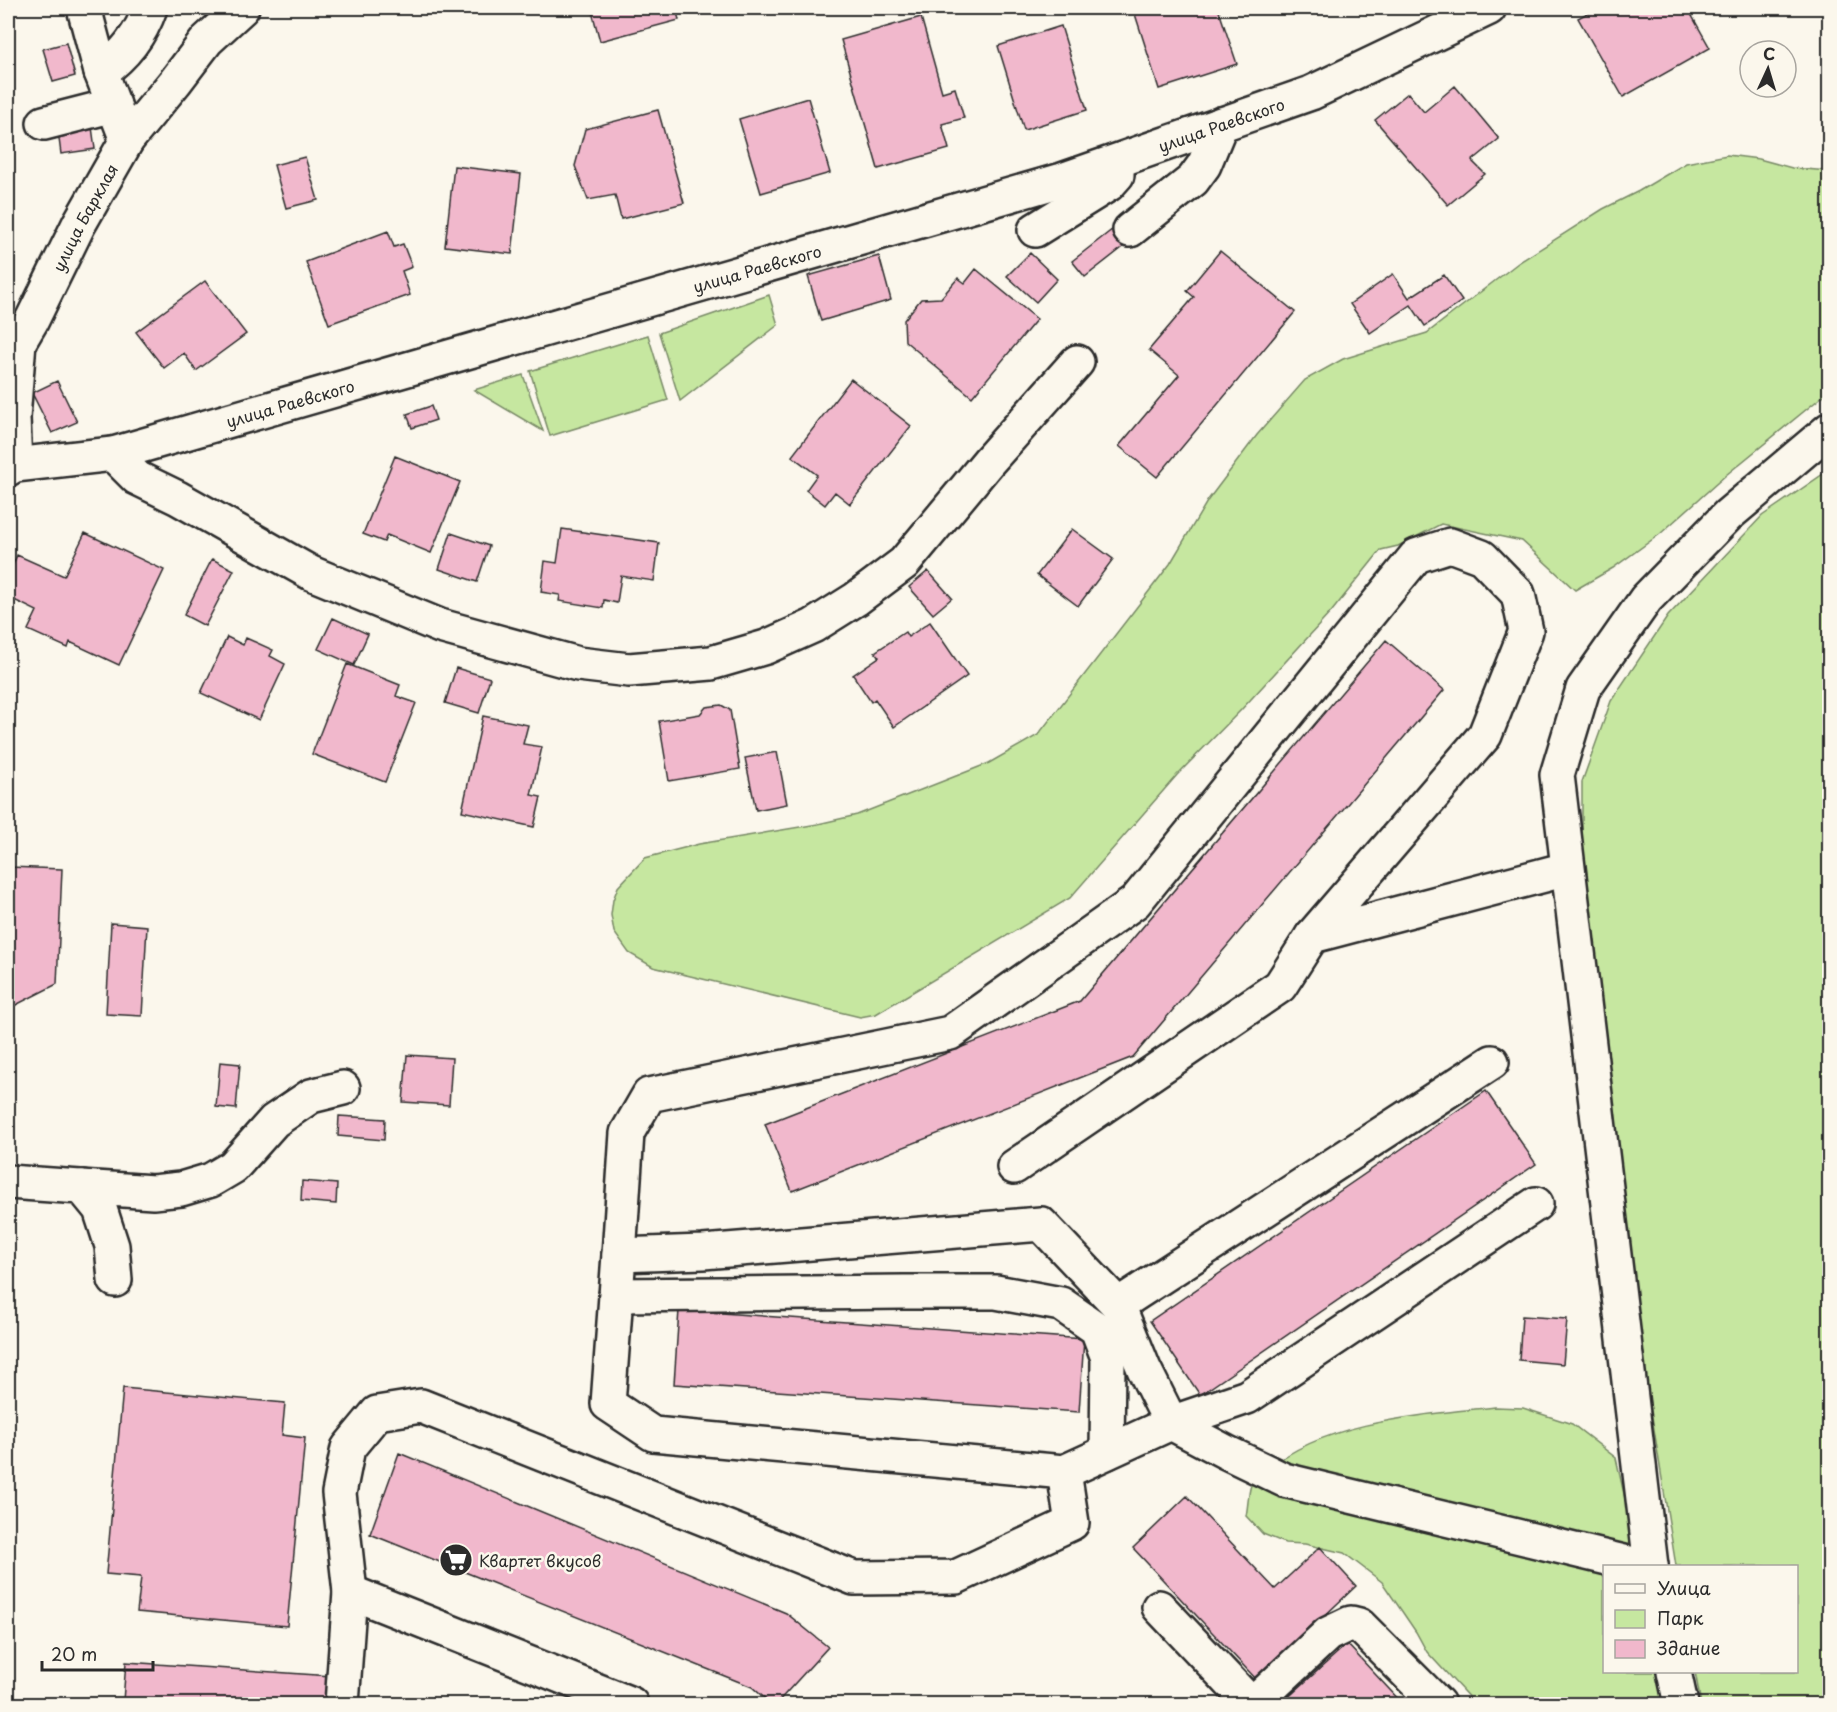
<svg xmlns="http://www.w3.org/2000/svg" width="1837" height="1712" viewBox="0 0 1837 1712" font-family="'Playpen Sans',sans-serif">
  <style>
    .green { fill: #c6e7a0; stroke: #788966; stroke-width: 1.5 }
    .building { fill: #f1b8cc; stroke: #2b2b2b; stroke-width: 1.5 }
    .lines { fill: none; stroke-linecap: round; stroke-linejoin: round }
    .minor-casing { stroke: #2b2b2b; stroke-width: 38 }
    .minor { stroke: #fbf7ec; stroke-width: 33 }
    .labels { text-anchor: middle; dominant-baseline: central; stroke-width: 5; stroke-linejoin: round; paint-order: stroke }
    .street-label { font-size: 16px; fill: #2b2b2b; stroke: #fbf7ec }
    .poi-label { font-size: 16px; fill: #2b2b2b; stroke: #fbf7ec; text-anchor: start }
  </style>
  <rect width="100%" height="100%" fill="#fbf7ec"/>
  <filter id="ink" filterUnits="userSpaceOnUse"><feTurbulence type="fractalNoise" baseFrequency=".0167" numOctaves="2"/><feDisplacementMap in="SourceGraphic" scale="12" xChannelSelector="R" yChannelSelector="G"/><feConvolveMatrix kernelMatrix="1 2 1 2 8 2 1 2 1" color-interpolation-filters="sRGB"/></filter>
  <g filter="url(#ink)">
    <!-- green -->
    <path class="green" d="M426 8H482L441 14Z
      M1727 155 1759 159 1792 168 1829 171V391L1726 475 1660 534 1613 568 1575 590 1522 541 1441 524 1398 546 1381 550 1332 611 1241 710 1177 775 1070 898 876 1014 860 1017 653 967 629 953 614 932 611 915 613 900 618 887 645 858 699 844 818 824 857 815 989 763 1038 735 1170 564 1208 500 1257 435 1305 380 1343 359 1427 333 1518 263 1603 209 1639 191 1686 163Z
      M769 295 778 325 680 401 659 333Z
      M648 335 668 400 550 436 530 371Z
      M523 375 543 431 474 390Z
      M1829 470V1704H1701L1695 1672H1796V1566H1676L1639 1336 1582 889V782L1611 701 1668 616 1762 516Z
      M1495 1407 1523 1408 1572 1424 1616 1458 1640 1566H1604V1672H1660L1665 1704H1475L1427 1652 1416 1632 1382 1582 1344 1553 1305 1544 1285 1543 1263 1534 1246 1516C1248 1507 1248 1494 1251 1485 1254 1479 1263 1474 1268 1469 1325 1421 1422 1415 1495 1407Z"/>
    <!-- building -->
    <path class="building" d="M591 8H676L679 20 600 41Z
      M1155 8H1218L1237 64 1159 89 1135 14Z
      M1597 8H1700L1701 9 1691 14 1710 48 1623 97 1578 18Z
      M921 17 942 92 955 88 964 118 942 124 949 149 878 169 841 40Z
      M1061 26 1087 110 1024 130 998 46Z
      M66 43 75 76 53 82 43 49Z
      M1455 86 1499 139 1472 161 1485 174 1448 205 1375 120 1408 93 1424 112Z
      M808 98 830 173 761 193 739 119Z
      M658 110 684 203 621 219 615 195 588 200 575 166 585 129Z
      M92 127 95 149 61 154 58 131Z
      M305 157 318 200 286 208 274 165Z
      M454 166 521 174 512 254 445 246Z
      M1113 229 1126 245 1085 277 1072 261Z
      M388 231 394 247 403 244 412 267 402 271 410 295 329 324 306 262Z
      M1220 251 1295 312 1157 477 1119 446 1179 375 1149 350 1194 297 1187 291Z
      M1030 253 1057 279 1036 302 1007 276Z
      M879 256 891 300 821 321 808 276Z
      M976 269 1037 319 972 397 905 341 904 320 921 299 941 298 958 278 965 283Z
      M1393 274 1409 298 1444 275 1462 301 1425 326 1411 305 1370 333 1350 304Z
      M205 281 246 334 196 371 184 353 164 368 136 332Z
      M851 379 911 426 850 504 835 492 825 505 806 490 817 475 792 456Z
      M57 381 77 422 52 433 32 393Z
      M431 406 436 420 412 428 407 414Z
      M395 456 460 482 431 553 387 535 384 542 363 534Z
      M562 529 659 543 654 581 621 576 617 603 604 600 603 608 559 601 560 595 541 592 545 561 557 563Z
      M1072 529 1113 559 1078 606 1037 575Z
      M85 533 164 570 119 665 70 642 68 648 28 630 37 611 8 597V576L17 555 64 576Z
      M451 533 489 546 477 582 439 569Z
      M212 559 234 570 205 626 184 615Z
      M928 571 952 598 933 614 909 587Z
      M333 618 368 634 354 665 318 649Z
      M930 622 967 676 894 727 875 699 871 702 853 675 879 657 875 652 905 632 908 637Z
      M227 637 243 645 246 638 273 650 270 656 285 664 259 720 201 693Z
      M1386 640 1444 690 1133 1057 792 1191 765 1124 1080 1001Z
      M347 664 400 685 396 696 416 703 385 782 312 754Z
      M456 668 490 678 479 713 445 703Z
      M721 705 730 710 740 769 669 781 659 721 700 714 706 707Z
      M483 716 528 725 523 744 542 747 531 795 541 797 534 827 462 811Z
      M777 752 787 804 756 810 745 758Z
      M8 867 62 869 57 984 8 1009Z
      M111 923 147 926 142 1016 106 1014Z
      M407 1055 452 1058 449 1105 403 1102Z
      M220 1062 240 1064 236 1109 216 1107Z
      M1486 1091 1536 1164 1200 1395 1150 1321Z
      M339 1116 385 1119 384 1140 338 1136Z
      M302 1181 337 1184 336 1204 301 1201Z
      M679 1310 1084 1339 1079 1412 674 1384Z
      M1522 1316 1567 1319 1563 1364 1519 1360Z
      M123 1388 285 1403 282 1435 305 1438 287 1626 137 1612 141 1577 106 1574Z
      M399 1453 786 1613 828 1647 776 1704H771L752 1687 370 1534Z
      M1187 1496 1275 1589 1320 1547 1356 1586 1257 1680 1133 1548Z
      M1347 1644 1403 1704H1281L1304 1683Z
      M126 1662 331 1676 329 1704H144V1703L123 1701Z"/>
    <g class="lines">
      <defs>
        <g id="minor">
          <path d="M84 8 101 72 127 140"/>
          <path d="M101 72C124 56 141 34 150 8"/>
          <path d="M44 123 114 105"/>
          <path d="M1035 230 1109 184 1117 175V163"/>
          <path d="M1130 230 1193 180 1204 165 1221 124"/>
          <path d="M113 454 137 478 178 498 311 573 440 626 578 664 629 670 711 663 766 647 813 626 856 599 904 563 988 462 1077 362"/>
          <path id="s1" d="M15 465 13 418 19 342 32 320 79 224 127 140 175 82 207 40 242 8"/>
          <path id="s2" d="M8 469 15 465 113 454 1062 180 1311 93 1489 8"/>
          <path d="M1014 1167 1280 986 1312 936 1567 869"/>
          <path d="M8 1182 153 1192 181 1189 211 1180 233 1167 274 1121 311 1096 343 1088"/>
          <path d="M82 1187 100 1209 112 1246 115 1280"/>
          <path d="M1536 1204 1247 1397 1171 1423 1064 1472 653 1434 608 1404 619 1255 703 1252 1041 1224 1118 1305 1144 1369 1171 1423 1226 1452 1284 1480 1624 1562 1651 1566"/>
          <path d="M619 1255 627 1133 649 1095 950 1033 1135 902 1416 556 1450 545 1482 557 1518 594 1526 631 1485 735 1312 936"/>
          <path d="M616 1295 904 1292H996L1061 1304 1097 1329 1108 1358 1107 1452"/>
          <path d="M1118 1305 1492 1062"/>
          <path d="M1651 1566 1557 775 1583 689 1646 599 1728 515 1830 429"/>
          <path d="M350 1592 631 1704"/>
          <path d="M1159 1607 1251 1704"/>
          <path d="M1674 1672 1681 1704"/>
          <path d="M342 1704 350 1592 339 1493 348 1448 377 1413 421 1406 854 1578 956 1577 1072 1523 1064 1472"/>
          <path d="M1253 1704 1328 1634 1351 1623 1359 1625 1438 1704"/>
        </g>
      </defs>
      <!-- minor casing -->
      <use href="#minor" class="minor-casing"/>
      <!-- minor -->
      <use href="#minor" class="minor"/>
    </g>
  </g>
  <!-- icons -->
  <defs>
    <symbol id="supermarket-disc" viewBox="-11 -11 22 22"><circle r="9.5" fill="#2b2b2b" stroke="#fbf7ec"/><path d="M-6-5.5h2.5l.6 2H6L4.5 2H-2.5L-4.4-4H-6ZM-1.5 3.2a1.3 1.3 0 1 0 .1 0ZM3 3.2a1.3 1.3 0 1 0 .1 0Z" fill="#fff"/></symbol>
  </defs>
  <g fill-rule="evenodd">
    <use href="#supermarket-disc" x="437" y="1541" width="38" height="38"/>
  </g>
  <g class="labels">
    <!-- street labels -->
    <g class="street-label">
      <text stroke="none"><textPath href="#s2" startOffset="1263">улица Раевского</textPath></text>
      <text stroke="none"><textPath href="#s1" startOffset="264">улица Барклая</textPath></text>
      <text stroke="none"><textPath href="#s2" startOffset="777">улица Раевского</textPath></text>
      <text stroke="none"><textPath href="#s2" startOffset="291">улица Раевского</textPath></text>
    </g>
    <!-- poi labels -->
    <g class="poi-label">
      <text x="479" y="1560">Квартет вкусов</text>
    </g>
  </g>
  <!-- margin -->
  <rect width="1837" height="1712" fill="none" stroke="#fbf7ec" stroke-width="30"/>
  <rect x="15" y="15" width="1807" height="1682" fill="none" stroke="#2b2b2b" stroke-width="2" filter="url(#ink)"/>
  <!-- legend -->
  <rect x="1603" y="1565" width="195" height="108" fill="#fbf7ec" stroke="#a8a59f" stroke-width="1.5"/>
  <rect x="1615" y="1584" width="30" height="9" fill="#fbf7ec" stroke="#a8a59f" stroke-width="1.5"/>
  <text x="1657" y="1595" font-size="18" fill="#2b2b2b">Улица</text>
  <rect x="1615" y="1610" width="30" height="18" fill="#c6e7a0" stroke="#a8a59f" stroke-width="1.5"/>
  <text x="1657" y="1625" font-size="18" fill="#2b2b2b">Парк</text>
  <rect x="1615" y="1640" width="30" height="18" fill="#f1b8cc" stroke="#a8a59f" stroke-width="1.5"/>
  <text x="1657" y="1655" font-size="18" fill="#2b2b2b">Здание</text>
  <!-- north arrow -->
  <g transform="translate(1768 69) rotate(4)"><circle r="28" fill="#fbf7ec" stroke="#a8a59f" stroke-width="1.5"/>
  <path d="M0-4.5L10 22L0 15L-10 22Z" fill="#2b2b2b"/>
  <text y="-9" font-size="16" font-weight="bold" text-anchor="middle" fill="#2b2b2b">С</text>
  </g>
  <!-- scale -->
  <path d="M42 1661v9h111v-9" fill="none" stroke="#2b2b2b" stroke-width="3"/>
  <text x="51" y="1661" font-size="18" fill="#2b2b2b" stroke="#fbf7ec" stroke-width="4.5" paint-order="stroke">20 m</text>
</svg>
